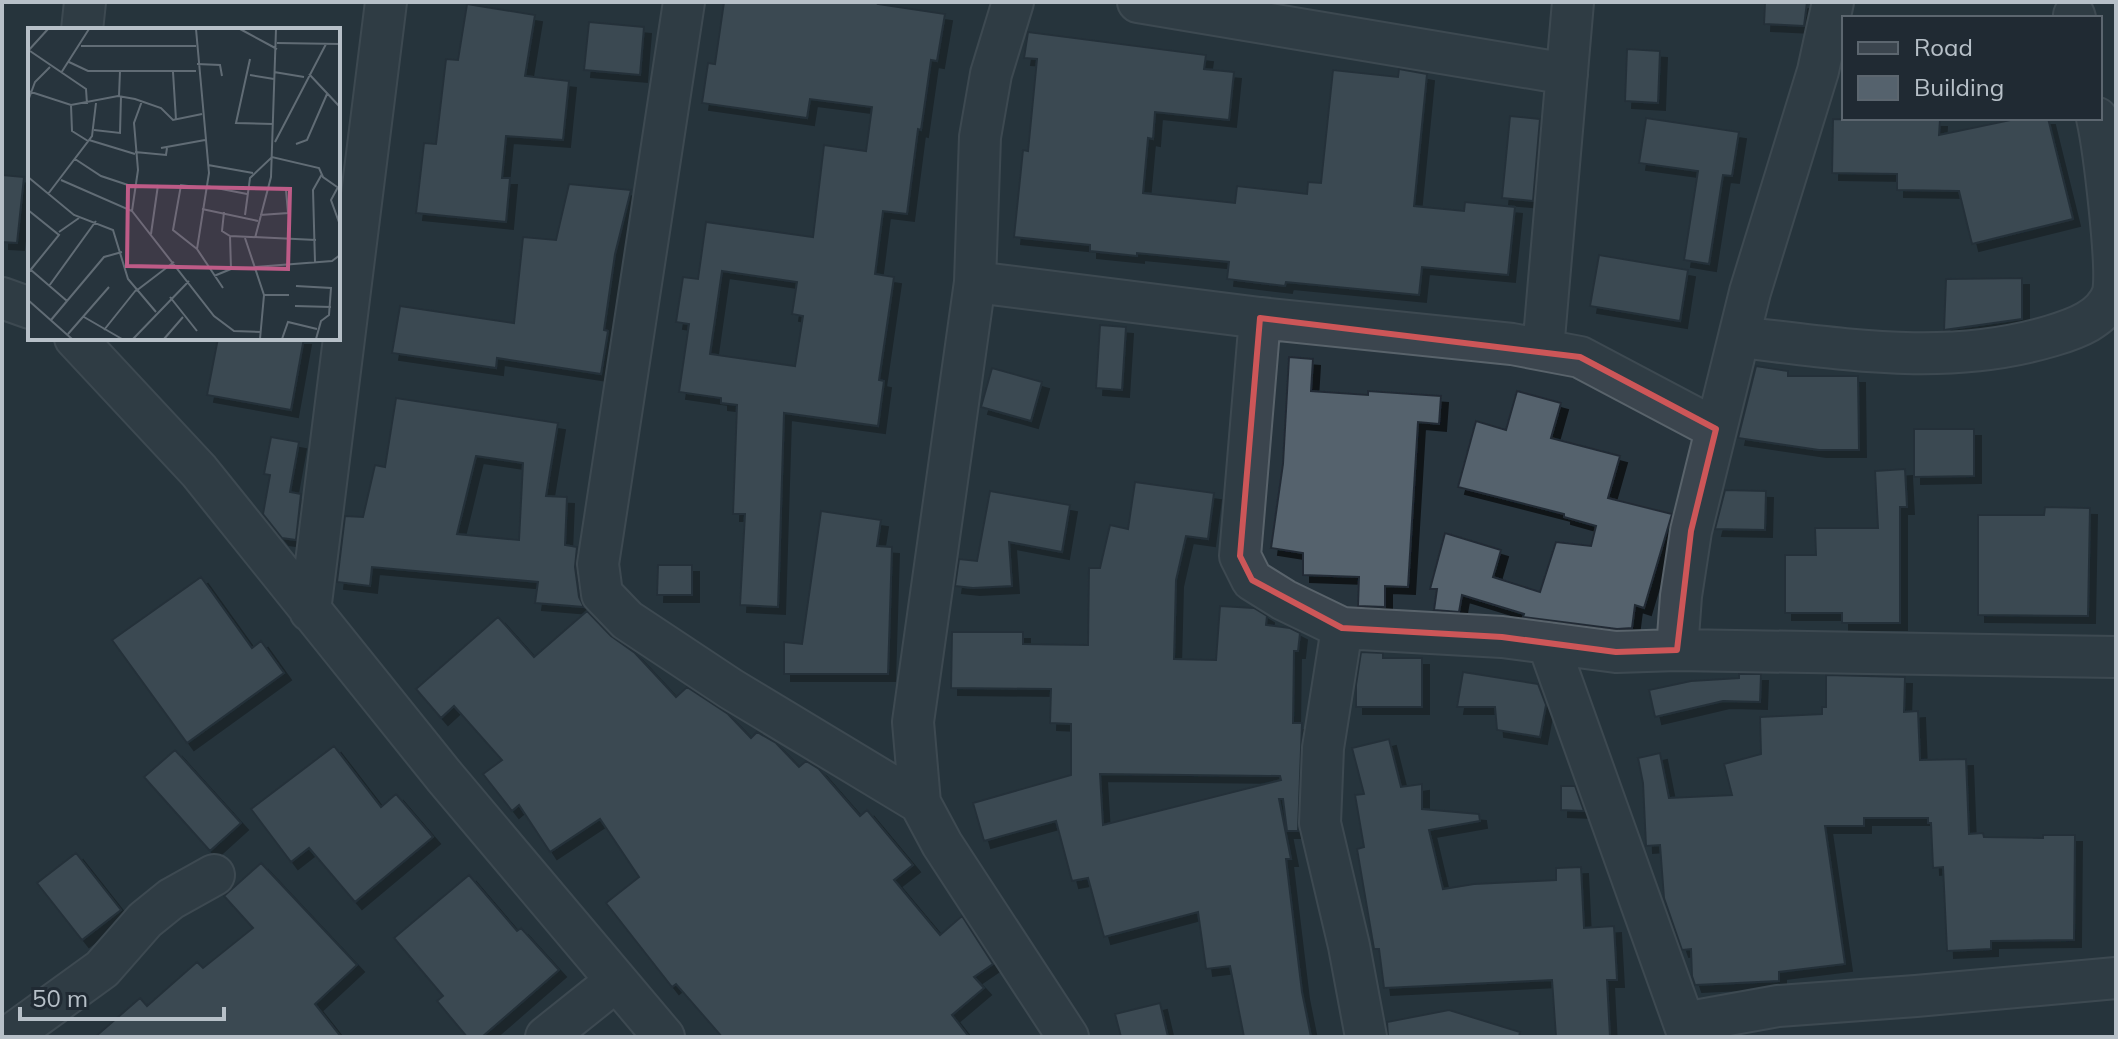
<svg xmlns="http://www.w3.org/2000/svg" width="2118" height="1039" viewBox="0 0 2118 1039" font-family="Mulish,sans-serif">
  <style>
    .building { fill: #55626d; stroke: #222c35; stroke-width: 2; fill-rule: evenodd; filter: url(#shadow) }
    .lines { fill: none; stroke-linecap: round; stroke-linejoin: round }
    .minor-casing { stroke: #59636b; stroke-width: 44 }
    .minor { stroke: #3b454e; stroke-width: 40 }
    .marked { fill: none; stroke: #cd5658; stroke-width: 6; stroke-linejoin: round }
    .inset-road { fill: none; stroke: #616c75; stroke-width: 2 }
    .view { fill: #be5b87; fill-opacity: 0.15; stroke: #be5b87; stroke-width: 4 }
    .inset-edge { fill: none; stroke: #b7c0c8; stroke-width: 4 }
  </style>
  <defs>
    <filter id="shadow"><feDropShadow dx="7" dy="7" stdDeviation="0" flood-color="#0009"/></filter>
  </defs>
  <rect width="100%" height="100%" fill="#27343d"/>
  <!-- building -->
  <path class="building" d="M724 2H879L878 4 945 14 937 61 931 60 921 130 918 129 907 214 883 211 875 274 894 277 879 380 884 381 878 426 784 413 778 607 740 605 745 514H733L737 405 721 403V398L679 392 689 324 676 322 683 277 698 279 706 222 813 237 824 145 866 151 872 107 810 99 807 118 702 103 708 63 715 64ZM722 271 797 282 792 314 803 316 795 366 710 354Z
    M1765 2H1807L1804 26 1764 24Z
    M467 4 535 15 525 76 569 81 563 140 506 136 502 178H510L506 222 416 213 424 143 436 144 446 59 458 60Z
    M589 22 644 27 640 75 584 70Z
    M1028 32 1206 55 1204 69 1234 72 1229 120 1155 112 1153 139 1148 138 1143 193 1235 203 1237 186 1307 194 1308 182 1321 183 1333 70 1398 77 1399 69 1427 74 1414 206 1464 211 1465 202 1515 207 1508 275 1422 267 1419 295 1286 282 1285 286 1227 279 1229 262 1137 253V256L1090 251V245L1014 237 1023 150 1028 151 1037 59 1024 58Z
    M1627 49 1660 51 1658 103 1625 101Z
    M1510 116 1540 119 1533 201 1502 198Z
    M1646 118 1739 132 1732 176 1723 175 1709 264 1684 260 1698 171 1639 163Z
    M2020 118H2048L2073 219 1972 244 1959 191 1897 190V174L1832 173 1833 119 1940 120 1939 135Z
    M2 175 24 177 17 243 2 242Z
    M569 184 631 190 615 254 604 330 608 331 601 374 497 358 496 368 392 353 400 306 514 323 523 237 556 240Z
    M1599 255 1688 270 1680 321 1590 306Z
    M2022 278V319L1944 330 1946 279Z
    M1100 325 1126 327 1122 390 1096 388Z
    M218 338H304L291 410 207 395Z
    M1289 357 1313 359 1311 391 1368 395V391L1441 396 1439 424 1418 422 1408 587 1385 586V607L1358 606 1359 577 1303 575V553L1271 548 1283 464Z
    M1756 366 1788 371V376H1858L1859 450H1819L1738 438Z
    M992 368 1042 382 1031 421 981 407Z
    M1517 391 1561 403 1551 438 1620 456 1608 498 1672 514 1644 608 1635 605 1632 628 1617 629 1523 617 1524 614 1462 595 1459 612 1434 610 1437 589H1430L1445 533 1501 550 1493 577 1540 592 1556 542 1591 546 1596 526 1564 517V514L1458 487 1476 421 1506 430Z
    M396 398 558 423 546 496 567 497 565 545 577 547 575 567 579 597 584 607 535 603 538 582 372 567 370 586 337 582 345 516 363 517 375 465 385 467ZM476 456 523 463 519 540 457 534Z
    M1914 429H1974V476L1914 477Z
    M271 437 299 442 290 492 301 494 296 540 282 538 263 514 270 475 264 474Z
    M1905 469 1907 507H1900V623H1842V613H1785V555H1816L1815 528H1878L1875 471Z
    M1135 482 1214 493 1208 539 1186 536 1176 580 1174 659 1216 660 1220 606 1254 608 1267 616 1266 625 1290 628 1300 633 1298 651H1294L1293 723H1302L1298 831H1287L1283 799H1279L1291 859H1286L1302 992 1311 1037H1244L1230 966 1206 969 1198 912 1104 937 1088 878 1072 881 1056 821 984 841 973 803 1071 775V724L1050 723 1051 689 951 688 952 632H1023V644L1088 645 1089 568H1100L1110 525 1128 529ZM1100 774 1280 776 1281 780 1103 825Z
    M1725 490 1766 491 1765 530 1715 529Z
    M990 491 1070 505 1062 552 1009 542 1012 586 973 588 955 586 959 559 977 561Z
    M2045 507 2090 508 2088 616 1978 615V515H2044Z
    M821 511 881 520 877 546 892 547 888 674H784V642L802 644Z
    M658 565H692V595H657Z
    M201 577 252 648 261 641 284 673 187 743 112 640Z
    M587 611 611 636 635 653 676 697 687 687 728 714 751 738 757 732 776 743 799 767 806 761 819 769 860 816 867 810 913 865 894 880 940 935 962 916 993 964 974 977 984 988 952 1015 969 1037H722L676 984 672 987 606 903 639 877 600 819 550 852 519 805 512 811 483 774 502 760 454 706 441 718 416 689 498 617 534 657Z
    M1361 652 1383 653V658H1422V707H1356V685Z
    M1463 672 1538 684 1546 705 1540 737 1497 730 1495 707H1457Z
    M1739 674H1761L1760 702 1723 701 1655 717 1649 690 1691 681 1739 678Z
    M1826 675 1905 677 1904 712 1918 711 1920 760 1966 759 1969 834 1983 833 1984 837 2043 838V835H2075L2074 940 1991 941V949L1947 951 1943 867 1933 868 1931 823H1928V818H1864V826H1825L1845 964 1779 972V981L1695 985 1692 976 1691 949 1682 950 1664 898 1660 845 1646 846 1643 783 1638 758 1660 753 1669 798 1732 795 1724 764 1761 754 1760 717 1822 714V707H1826Z
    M1389 739 1401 787 1422 784V809L1479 814 1480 821 1429 830 1443 889 1474 884 1556 880V868L1581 867 1584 928 1614 926 1617 980H1607L1610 1037H1556L1552 980 1384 988 1379 949H1374L1357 849 1364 847 1355 795 1364 794 1352 748Z
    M334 746 381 807 396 794 433 837 355 902 309 848 291 862 251 809Z
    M175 750 241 823 210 851 144 777Z
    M1561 786H1575L1584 811 1561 810Z
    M76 853 121 910 82 940 37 883Z
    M261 863 357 965 315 1004 341 1037H95L140 998 147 1006 197 962 203 968 253 928 224 896Z
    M469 875 517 931 521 928 559 970 482 1037H467L437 1001 443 996 394 938Z
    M1160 1003 1168 1037H1121L1115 1014Z
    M1449 1010 1520 1032 1519 1037H1388L1387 1022Z"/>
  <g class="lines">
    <defs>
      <path id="minor" d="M684 2 598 564 602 594 627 620 731 689 920 803
        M1013 2 991 74 980 137 975 282 913 722 920 803 942 844 1068 1037
        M1138 2 1567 74
        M2074 15 2075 18
        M82 30 85 2
        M975 282 1260 318 1512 344 1580 357 1716 429
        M2 298 30 308
        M1260 318 1240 556 1252 580 1284 600 1342 628 1502 637 1616 652 1677 650 2116 657
        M1739 337C1845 349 1946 367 2051 336 2075 329 2104 319 2113 293 2118 266 2104 149 2097 118
        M75 338 199 471 444 776 664 1037
        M1543 350 1573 2
        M310 611 386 2
        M1342 628 1323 748 1320 823 1349 946 1366 1037
        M1548 643 1689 1037
        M1677 650 1681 596 1691 531 1750 292 1818 71 1833 2
        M1684 1023 1778 1006 1916 996 2116 978
        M8 1037 102 969 145 920 171 899 214 875
        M546 1037 616 981"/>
    </defs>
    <!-- minor casing -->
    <use href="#minor" class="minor-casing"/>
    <!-- minor -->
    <use href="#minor" class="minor"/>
  </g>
  <!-- marked area -->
  <path d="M0 0H2118V1039H0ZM1260 318 1580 357 1716 429 1691 531 1677 650 1616 652 1502 637 1342 628 1252 580 1240 556Z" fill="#27343d" fill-opacity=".55" fill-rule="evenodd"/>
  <path class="marked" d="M1260 318 1580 357 1716 429 1691 531 1677 650 1616 652 1502 637 1342 628 1252 580 1240 556Z"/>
  <!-- overview -->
  <g transform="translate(28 28)">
    <rect width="312" height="312" fill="#27343d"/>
    <path class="inset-road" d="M168 1 181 145 169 221 195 260M212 1 249 21M249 15 312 16M53 18H168M0 23 20 1M2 23 58 61 59 76M222 31 208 95 245 96M41 34 60 43H168M169 36 192 37 194 48M145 44 148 92M246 44 276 49M33 45 61 1M281 46 312 79M222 47 246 51M0 63 43 77 90 68 107 71 133 80 145 92 174 86M91 68 92 43M0 73 7 54 22 39M43 77 44 103 60 113M66 102 92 105 93 68M61 112 107 126M247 114 298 16M268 116 279 112 299 66M133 120 177 112M107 124 138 127 139 120M47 131 73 148 106 159M180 137 225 145M0 149 46 187 85 202 100 251 128 284M33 152 104 183 186 288 206 303 233 304M178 158 219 166M310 159 303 172 312 197M20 166 64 108 68 75M174 181 230 193M0 182 31 207 0 245M104 183 110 142 106 95 114 73M196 184 194 203 202 208 288 212M217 187 222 150 244 129 291 140 295 149 312 161M232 187 260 185 258 162M31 204 51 190M123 206 130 157M217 210 236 267 232 311M227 210 243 149 248 1M169 221 145 202 153 157 177 160M287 234 285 162 294 146M227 239 304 233 312 227M3 242 39 273M186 248 203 241 202 208M21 258 68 193M268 258 303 260 301 287 293 293 288 311M108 263 146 234M236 267H261M142 269 169 303M0 272 44 311M267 278 303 279M56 289 94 311M23 292 76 229 94 224M76 302 108 262M40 306 81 259M105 311 161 253M136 311 155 289M254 311 260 294 289 301"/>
    <path class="view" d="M100 158 262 161 260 241 99 238Z"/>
    <rect width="312" height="312" class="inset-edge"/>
  </g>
  <!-- border -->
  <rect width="2118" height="1039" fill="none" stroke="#b7c0c8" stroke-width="8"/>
  <!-- legend -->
  <rect x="1842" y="16" width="260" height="104" fill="#202a33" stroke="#5c666f" stroke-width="2"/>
  <rect x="1858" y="42" width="40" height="12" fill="#3b454e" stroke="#5c666f" stroke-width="2"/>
  <text x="1914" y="56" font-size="24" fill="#b7c0c8">Road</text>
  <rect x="1858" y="76" width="40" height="24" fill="#55626d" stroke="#5c666f" stroke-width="2"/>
  <text x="1914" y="96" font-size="24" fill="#b7c0c8">Building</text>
  <!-- scale -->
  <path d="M20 1007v12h204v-12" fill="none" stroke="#b7c0c8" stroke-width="4"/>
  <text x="32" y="1007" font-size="24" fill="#b7c0c8" stroke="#202a33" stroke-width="6" paint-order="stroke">50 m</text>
</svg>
